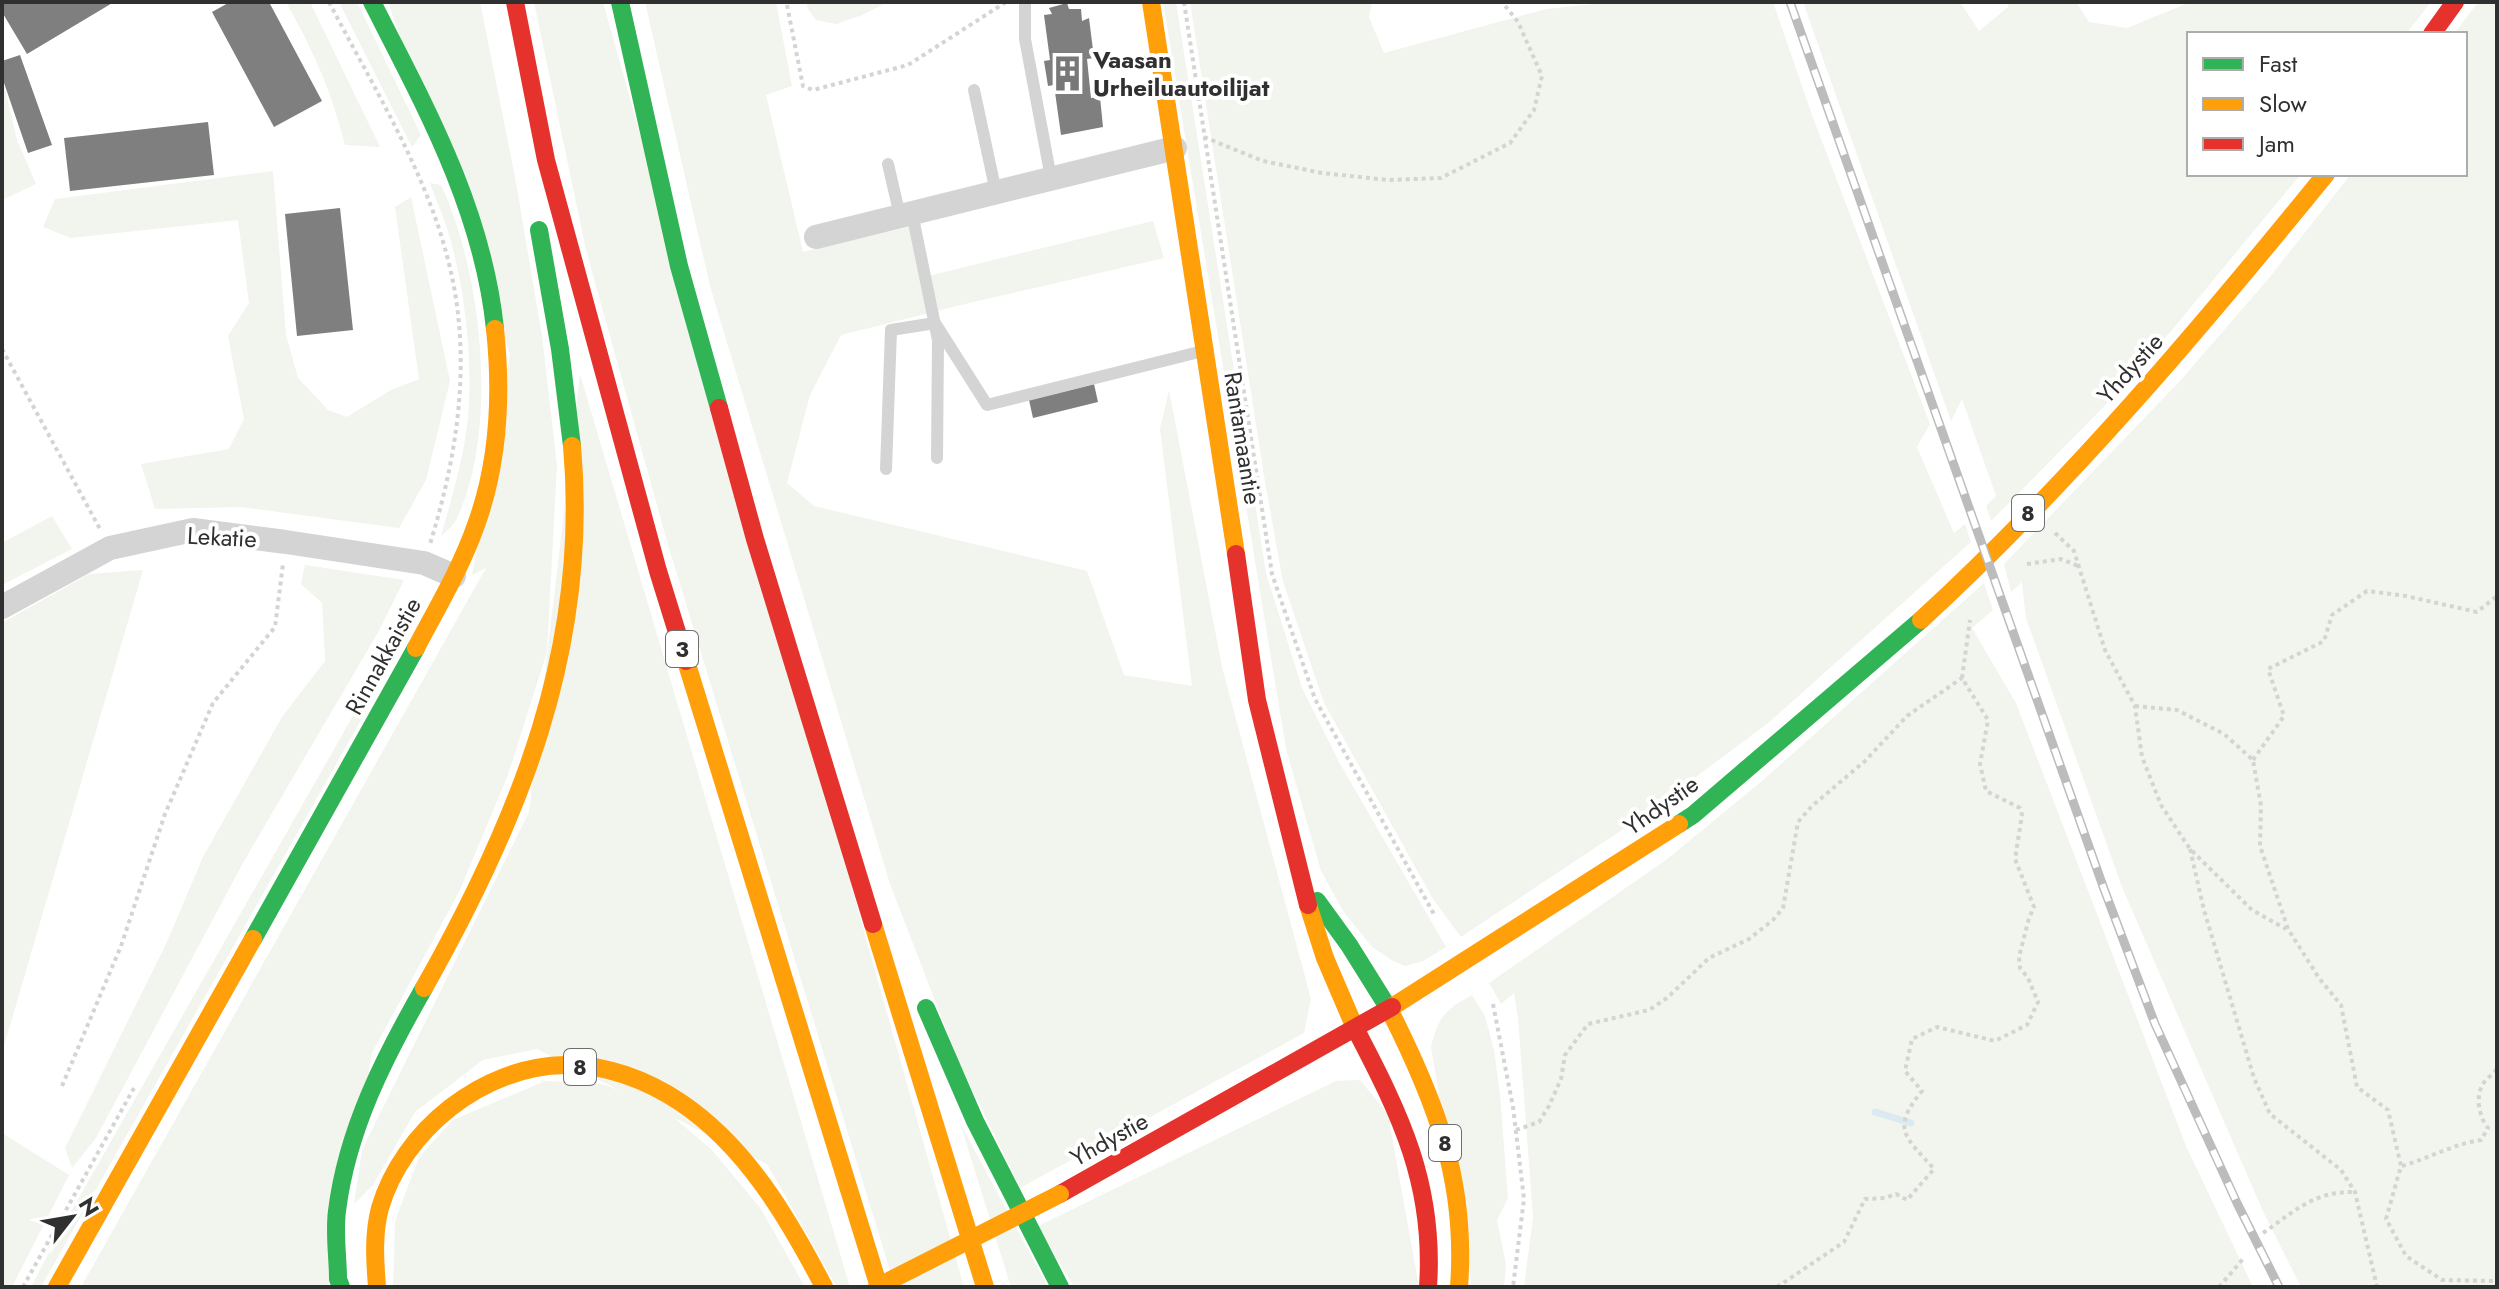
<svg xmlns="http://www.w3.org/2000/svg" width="2499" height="1289" viewBox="0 0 2499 1289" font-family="Jost,sans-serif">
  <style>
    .green { fill: #f1f5ed }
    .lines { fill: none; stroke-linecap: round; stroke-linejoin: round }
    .stream { stroke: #dbe9f2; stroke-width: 7 }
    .building { fill: #7f7f7f }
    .path { stroke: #d4d4d4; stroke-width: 4; stroke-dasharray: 4 4; stroke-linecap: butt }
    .lane { stroke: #d4d4d4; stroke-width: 12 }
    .street { stroke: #d4d4d4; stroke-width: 24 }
    .fast { stroke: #30b455; stroke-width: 18 }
    .slow { stroke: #ff9f0a; stroke-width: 18 }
    .jam { stroke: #e5322d; stroke-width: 18 }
    .rail-casing { stroke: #bcbcbc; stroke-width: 9 }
    .rail { stroke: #fff; stroke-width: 6; stroke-dasharray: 18; stroke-linecap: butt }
    .slow-bridge { stroke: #ff9f0a; stroke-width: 18 }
    .labels { text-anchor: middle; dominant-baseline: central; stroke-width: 8; stroke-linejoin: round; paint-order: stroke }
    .shield { fill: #fff; stroke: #6e6e6e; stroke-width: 2 }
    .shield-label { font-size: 22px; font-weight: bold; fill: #303030 }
    .poi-label { font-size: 24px; font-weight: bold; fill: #303030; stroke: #fff; text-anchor: start }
    .street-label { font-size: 24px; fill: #303030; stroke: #fff }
  </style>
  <rect width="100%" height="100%" fill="#fff"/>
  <!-- green -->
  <path class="green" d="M286 2H310L380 147 345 145C331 90 314 52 286 2Z
    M339 2H357L421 135 412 147Z
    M388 2H480L515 177 542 336 557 465 547 652 508 775 459 892 372 1053 328 1287H81L486 568 472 575 510 354Z
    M534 2H603L964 1287H895L668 545 586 250Z
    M645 2H776L792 86 766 95 803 252 909 227 920 278 1153 221 1164 258 969 303 841 335 810 395 787 483 814 506 1087 571 1124 675 1192 686 1160 429 1169 390 1222 667 1311 999 1304 1033 1020 1188 958 1060 890 884 710 286Z
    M806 2H888L862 15 836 24 816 20 808 9Z
    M1163 2H1176L1266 573 1302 688 1339 762 1446 947 1423 961 1405 966 1393 961 1372 947 1343 911 1321 871 1286 749Z
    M1190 2H1372L1369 17 1384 53 1546 9 1614 2H1773L1812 115 1930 424 1917 447 1954 533 1965 524 1971 542 1767 724 1646 814 1461 937 1433 899 1324 703 1283 582 1265 482Z
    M1803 2H1960L1979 31 2008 7V2H2076L2089 22 2127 28 2191 2H2431L2406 34H2189V174H2301L2133 377 1991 521 1986 506 1996 496 1962 399 1951 421Z
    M2478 2H2497V1287H2301L2262 1209 2122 887 2026 618 2022 582 2011 592 2004 564 2180 381 2269 278 2351 174H2465V34H2454Z
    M2 75 17 140 36 184 2 200Z
    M273 171 286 335 298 378 328 410 347 417 391 390 419 379 395 207 411 197 450 381 426 480 399 528 240 507 155 509 141 464 229 449 244 419 228 336 249 303 238 220 71 238 43 227 55 199Z
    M430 183 441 185C482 271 499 430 457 518 454 525 447 531 441 536 452 497 464 458 468 417 473 362 465 288 449 235 444 217 436 200 430 183Z
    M580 374 850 1287H837L767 1164 537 1049 483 1060 415 1112 373 1185 354 1204 362 1150 529 812Z
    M52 516 72 549 2 585V543Z
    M305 565 404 580 380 629 244 861 96 1138 72 1168 65 1148 166 944 203 857 282 717 325 661 322 603 301 584Z
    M143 570 2 1053V623L89 574Z
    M1984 583 1993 610 1972 628 2016 703 2186 1146 2253 1287H1524L1533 1217 1518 1018 1514 993 1501 1004 1489 983 1666 860 1762 781Z
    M425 597 413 628 41 1287H31L64 1224 387 656Z
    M1472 995 1485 1016 1494 1050 1500 1094 1508 1198 1497 1220 1506 1265 1504 1287H1472L1431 1047C1438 1017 1446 1009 1472 995Z
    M1360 1080 1388 1114 1419 1287H1074L1038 1226 1336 1081Z
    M545 1081 602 1084 658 1104 711 1149 761 1209 805 1287H393L395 1221 419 1157 453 1120Z
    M960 1123 1048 1287H1011Z
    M2 1133 69 1175 12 1287H2Z"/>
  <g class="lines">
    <!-- stream -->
    <path class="stream" d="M1875 1112 1911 1123"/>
  </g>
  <!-- building -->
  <path class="building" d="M6 2H114L27 54 2 12V5Z
    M230 2H269L322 101 274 127 212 12Z
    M1067 3 1069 9H1081L1082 21 1089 18 1094 58 1087 59 1091 98 1100 97 1103 127 1061 135 1054 85 1048 86 1044 61 1050 60 1044 15 1052 14 1049 8Z
    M20 55 52 145 28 153 2 77V61Z
    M208 122 214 175 70 191 64 138Z
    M340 208 353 330 297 336 285 214Z
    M1094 384 1098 402 1033 418 1029 400Z"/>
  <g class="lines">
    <!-- path -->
    <path class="path" d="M329 2C370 81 425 170 447 256 473 352 459 450 430 544
      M1184 2 1272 574 1315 699 1435 916
      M787 5 803 86 813 90 908 65 1006 2
      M1204 137 1263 161 1322 173 1388 180 1441 178 1510 143 1534 110 1542 76 1518 22 1502 2
      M2 349 100 529
      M2055 533 2074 551 2105 650 2135 706 2142 757 2161 805 2190 849 2252 910 2286 929
      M2027 564 2061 559 2078 566
      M2135 706 2177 710 2224 734 2253 760 2261 806 2260 846 2288 929 2319 978 2341 1005 2357 1087 2388 1110 2401 1166 2386 1219 2406 1256 2442 1280 2493 1281 2496 1287
      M2253 760 2284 716 2268 669 2324 641 2332 615 2367 591 2406 596 2477 612 2497 596
      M2190 849 2204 910 2254 1078 2270 1114 2341 1170 2355 1192 2377 1287
      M1493 1004 1513 1107 1524 1199 1513 1287
      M62 1086 121 946 165 814 213 703 275 627 283 564
      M1516 1130 1539 1122 1549 1106 1561 1079 1565 1055 1588 1024 1649 1010 1667 998 1709 958 1749 939 1773 920 1783 908 1798 822 1812 806 1865 761 1907 716 1962 678
      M2402 1166C2429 1158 2454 1144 2481 1140L2488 1128C2479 1117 2475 1097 2483 1084 2486 1079 2493 1074 2497 1069
      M2263 1233C2295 1211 2314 1191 2355 1192
      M23 1287 134 1088
      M1777 1287 1844 1242 1865 1199 1885 1198 1896 1194 1907 1200 1934 1169C1906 1137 1890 1130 1922 1091L1905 1071 1912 1039 1937 1027 1995 1041 2027 1025 2038 1002 2028 978 2020 968 2019 957 2029 918 2034 907 2015 859 2022 815 2020 808 1986 791 1980 764 1988 720 1962 678 1970 620
      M2219 1287 2243 1259"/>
    <!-- lane -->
    <path class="lane" d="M1025 2V39L1051 178
      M974 90 996 192
      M888 164 900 216
      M912 213 938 340 937 458
      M886 469 891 330 935 323 987 405 1203 351"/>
    <!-- street -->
    <path class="street" d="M816 237 1175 148
      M2 607 110 548 193 530 286 542 424 563 454 576"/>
    <!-- fast -->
    <path class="fast" d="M372 2C425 106 483 210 495 329
      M620 2 679 266 719 408
      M539 230 560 349 572 446
      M1679 824 1693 815 1921 620
      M1317 901 1349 945 1389 1009
      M253 939 416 648
      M926 1008 975 1121 1060 1287
      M341 1287 338 1279C338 1257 334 1234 337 1211 347 1130 384 1058 424 988"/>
    <!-- slow -->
    <path class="slow" d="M1151 2 1236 554
      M1921 620C2069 484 2200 329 2326 174
      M416 648C437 608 461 568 476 525 499 462 502 395 495 329
      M686 661 879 1287
      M1308 905 1325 958 1355 1028
      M873 924 985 1287
      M424 988C520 818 590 646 572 446
      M1392 1007 1679 824
      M1389 1009C1436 1102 1467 1181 1459 1287
      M57 1287 253 939
      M377 1287C375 1261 373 1234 380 1208 403 1130 483 1066 565 1065 605 1064 647 1080 680 1102 746 1146 788 1218 824 1287"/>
    <!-- jam -->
    <path class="jam" d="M515 2 546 160 658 571 686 661
      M2432 34 2455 2
      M719 408 755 539 873 924
      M1236 554 1257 700 1308 905
      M1355 1028C1401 1116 1435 1185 1428 1287
      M1060 1194 1392 1007"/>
    <defs>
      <path id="rail" d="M1790 2 2104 889 2155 1024 2237 1203 2279 1287"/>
    </defs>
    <!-- rail casing -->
    <use href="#rail" class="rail-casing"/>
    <!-- rail -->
    <use href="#rail" class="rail"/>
    <!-- slow-bridge -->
    <path class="slow-bridge" d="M877 1287 1060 1194"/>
  </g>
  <!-- icons -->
  <defs>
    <symbol id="building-bare" viewBox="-9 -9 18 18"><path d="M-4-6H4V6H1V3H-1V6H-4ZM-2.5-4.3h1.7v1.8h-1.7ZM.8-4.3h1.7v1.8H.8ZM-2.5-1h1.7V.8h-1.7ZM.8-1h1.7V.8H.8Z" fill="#787878" stroke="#fff" stroke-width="2.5" paint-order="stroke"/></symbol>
  </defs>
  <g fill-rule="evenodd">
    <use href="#building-bare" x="1042" y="48" width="51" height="51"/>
  </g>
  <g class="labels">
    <!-- shield labels -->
    <g class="shield">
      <rect x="2012" y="495" width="32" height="36" rx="6"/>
      <rect x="666" y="631" width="32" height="36" rx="6"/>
      <rect x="564" y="1049" width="32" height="36" rx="6"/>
      <rect x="1429" y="1125" width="32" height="36" rx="6"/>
    </g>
    <g class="shield-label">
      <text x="2028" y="513">8</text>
      <text x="682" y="649">3</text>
      <text x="580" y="1067">8</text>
      <text x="1445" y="1143">8</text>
    </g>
    <!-- poi labels -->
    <g class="poi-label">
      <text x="1093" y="59">Vaasan<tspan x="1093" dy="28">Urheiluautoilijat</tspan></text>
    </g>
    <!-- street labels -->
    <g class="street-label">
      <text transform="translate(2130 368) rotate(-48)">Yhdystie</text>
      <text transform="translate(1243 438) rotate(81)">Rantamaantie</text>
      <text transform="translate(222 537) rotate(3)">Lekatie</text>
      <text transform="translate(383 656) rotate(-61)">Rinnakkaistie</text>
      <text transform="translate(1661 805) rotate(-35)">Yhdystie</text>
      <text transform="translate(1109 1139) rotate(-29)">Yhdystie</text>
    </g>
  </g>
  <!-- border -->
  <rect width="2499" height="1289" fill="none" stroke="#303030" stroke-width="8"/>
  <!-- legend -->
  <rect x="2187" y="32" width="280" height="144" fill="#ffffff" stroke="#acacac" stroke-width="2"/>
  <rect x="2203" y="58" width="40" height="12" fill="#30b455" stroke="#acacac" stroke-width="2"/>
  <text x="2259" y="72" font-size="24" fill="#303030">Fast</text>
  <rect x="2203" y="98" width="40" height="12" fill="#ff9f0a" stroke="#acacac" stroke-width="2"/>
  <text x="2259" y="112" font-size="24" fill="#303030">Slow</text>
  <rect x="2203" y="138" width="40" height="12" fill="#e5322d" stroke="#acacac" stroke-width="2"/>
  <text x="2259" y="152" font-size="24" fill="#303030">Jam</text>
  <!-- north arrow -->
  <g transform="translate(72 1217) rotate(59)" stroke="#ffffff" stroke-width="6" paint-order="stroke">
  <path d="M0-6L14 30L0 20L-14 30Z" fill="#303030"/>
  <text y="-12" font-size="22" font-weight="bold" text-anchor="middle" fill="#303030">N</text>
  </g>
</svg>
